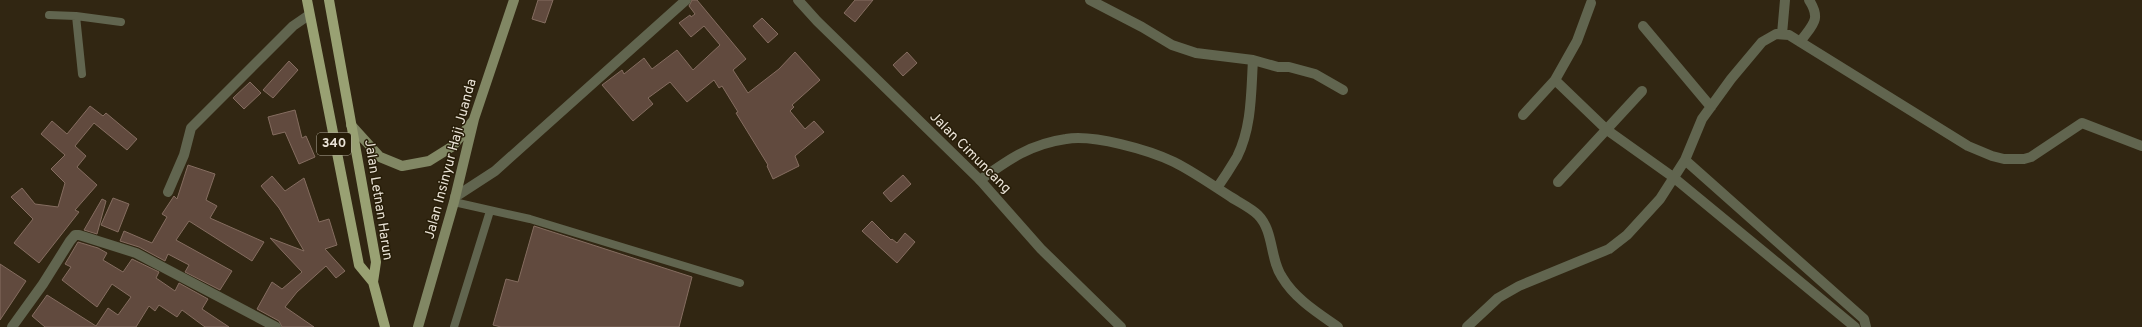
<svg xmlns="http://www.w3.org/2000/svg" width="2142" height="327" viewBox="0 0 2142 327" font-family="Overpass,sans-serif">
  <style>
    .building { fill: #614a3e; stroke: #856d60 }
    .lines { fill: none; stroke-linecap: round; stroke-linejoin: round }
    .service { stroke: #61654f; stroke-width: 8 }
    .minor { stroke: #61654f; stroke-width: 10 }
    .tertiary { stroke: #61654f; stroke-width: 10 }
    .secondary { stroke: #818764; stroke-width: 10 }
    .primary { stroke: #99a173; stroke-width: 10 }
    .labels { text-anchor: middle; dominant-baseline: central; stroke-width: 3; stroke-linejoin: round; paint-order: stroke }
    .shield { fill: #271d08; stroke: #afa798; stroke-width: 1 }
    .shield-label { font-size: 13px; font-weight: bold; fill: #e9e2d6 }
    .street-label { font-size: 14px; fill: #e9e2d6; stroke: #271d08 }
  </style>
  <rect width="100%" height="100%" fill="#312612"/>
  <!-- building -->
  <path class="building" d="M538 0H553L545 23 532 19Z
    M692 0H697L746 59 733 70 748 93 779 69 795 52 820 80 792 105 794 107 790 111 805 129 814 121 824 132 795 156 799 166 773 179 767 166 768 165 736 113 738 112 722 86 719 88 714 80 687 102 670 82 648 98 653 104 633 121 602 85 622 70 624 74 644 58 652 69 677 50 693 70 720 45 704 26 691 37 679 23 690 15 691 17 695 14 689 6Z
    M855 0H873L855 22 844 13Z
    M762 18 778 34 768 43 753 26Z
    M907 52 917 63 903 76 893 65Z
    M289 61 298 70 273 98 263 90Z
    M250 82 261 93 244 109 233 98Z
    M90 106 103 116 106 113 137 139 127 150 94 123 75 146 86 156 77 167 97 185 75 210 79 212 39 263 14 243 33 219 11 197 22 188 35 204 58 207 65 183 51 169 65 155 41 134 52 121 67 134Z
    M295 110 302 138 306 136 315 157 299 164 285 132 273 135 268 117Z
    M188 165 215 174 206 200 217 206 210 218 264 242 252 261 189 221 176 240 232 271 220 290 185 272 189 265 168 254 165 261 139 247 120 241 124 231 152 243 167 217 162 214 174 196 177 199Z
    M903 175 911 184 891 202 883 193Z
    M272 176 285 191 304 178 319 222 329 219 337 245 325 249 345 271 336 278 326 266 297 292 285 307 314 327H282L279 321 257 309 272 282 282 289 302 272 270 238 304 251 279 208 261 186Z
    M113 198 129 204 118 232 101 225Z
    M102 199 106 201 97 234 84 230Z
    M872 221 891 240 892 239 897 243 905 233 915 242 897 263 862 231Z
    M534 226 692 277 679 327H501L493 325 506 279 518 282Z
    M78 242 98 248 107 253 103 260 123 272 132 259 159 272 156 278 175 291 179 283 208 299 202 309 229 327H205L182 310 177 317 159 305 155 311 149 306 136 327H45L32 316 47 295 96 326 108 308 118 315 131 297 112 284 97 307 62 280 71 267 65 264Z
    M0 264 26 281 0 320Z"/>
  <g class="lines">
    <!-- service -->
    <path class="service" d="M49 15 76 16 121 22
      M76 16 82 74
      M454 202 530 219 740 283
      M454 327 490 211"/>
    <!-- minor -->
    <path class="minor" d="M1090 0 1142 27 1172 45 1196 53 1253 60 1278 67H1289L1315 74 1343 90
      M1591 3 1577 41 1555 80 1607 130 1673 177 1855 327
      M1643 26 1711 107
      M1782 34 1785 0
      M1800 42C1812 25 1822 20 1809 0
      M1523 115 1555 80
      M1685 160 1864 319 1866 327
      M980 180C1008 160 1030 144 1066 139 1093 134 1149 150 1174 162 1194 172 1212 185 1231 197 1240 203 1251 208 1258 215 1274 231 1270 260 1282 277 1295 299 1318 313 1338 327
      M1558 182 1642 91
      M1217 188C1224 178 1231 167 1237 157 1252 127 1251 92 1253 60
      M168 192 184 155 191 128 293 26 309 15
      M455 197 495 171 686 0
      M1467 327 1498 298 1519 286 1609 249 1627 235 1660 199 1685 160 1702 119 1731 79 1762 42 1776 34 1789 35 1968 146 1992 156 2004 159H2024L2031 157 2082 123 2142 146"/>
    <!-- tertiary -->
    <path class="tertiary" d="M798 0 817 21 980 180 1041 249 1121 327
      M12 327 43 284 70 241 75 235H79L136 253 276 327"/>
    <!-- secondary -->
    <path class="secondary" d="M351 125 380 157 402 166 429 161 453 146 472 122
      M418 327 454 202 474 119 514 0"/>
    <!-- primary -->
    <path class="primary" d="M307 0 359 265 373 282
      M329 0 376 262 373 282 385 327"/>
  </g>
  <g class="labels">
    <!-- shield labels -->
    <rect class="shield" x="317" y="133" width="34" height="22" rx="3"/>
    <g class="shield-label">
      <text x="334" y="144">340</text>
    </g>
    <!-- street labels -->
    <g class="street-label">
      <text transform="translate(970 153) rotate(45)">Jalan Cimuncang</text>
      <text transform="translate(451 159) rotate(-75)">Jalan Insinyur Haji Juanda</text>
      <text transform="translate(378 200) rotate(81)">Jalan Letnan Harun</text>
    </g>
  </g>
</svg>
